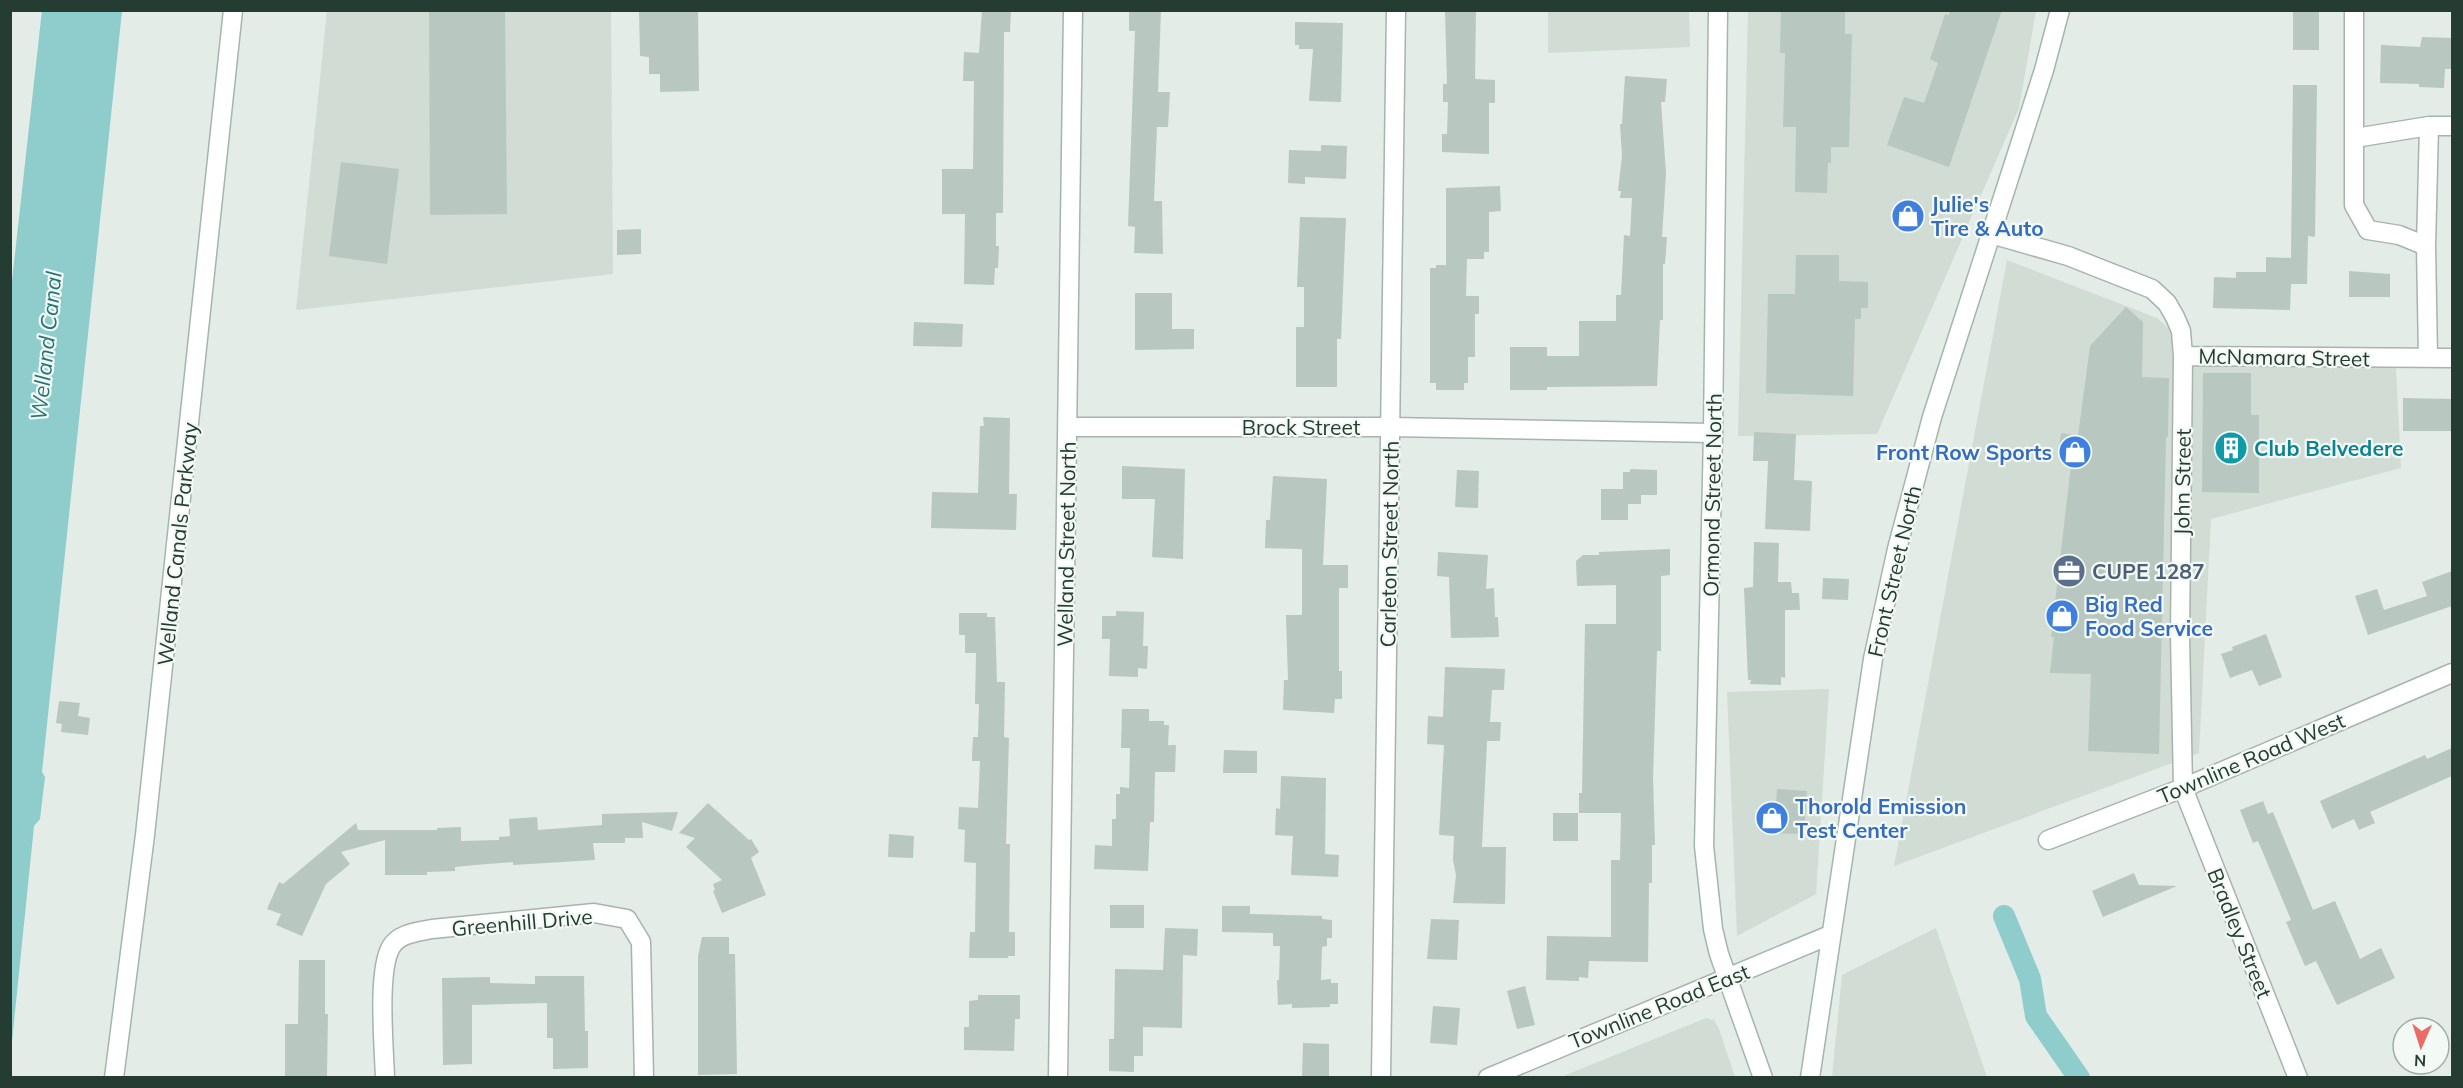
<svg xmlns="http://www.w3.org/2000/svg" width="2463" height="1088" viewBox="0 0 2463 1088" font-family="Mulish,sans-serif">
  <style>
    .built { fill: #d1dcd5 }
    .water { fill: #8ecdcc }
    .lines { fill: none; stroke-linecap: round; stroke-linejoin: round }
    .canal { stroke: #8ecdcc; stroke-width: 22 }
    .building { fill: #b8c7bf }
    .street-casing { stroke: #a6b4ac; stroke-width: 21 }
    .secondary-casing { stroke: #a2b7ac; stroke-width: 21 }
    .street { stroke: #fff; stroke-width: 18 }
    .secondary { stroke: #fff; stroke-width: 18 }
    .labels { text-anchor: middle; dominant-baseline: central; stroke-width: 4.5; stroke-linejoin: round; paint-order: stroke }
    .shop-label { font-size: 21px; font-weight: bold; fill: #366cbe; stroke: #f3f9f5; text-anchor: start }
    .street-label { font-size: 21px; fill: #243c31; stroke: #f3f9f5 }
    .culture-label { font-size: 21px; font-weight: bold; fill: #0d838f; stroke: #f3f9f5; text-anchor: start }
    .service-label { font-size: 21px; font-weight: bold; fill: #4e5e75; stroke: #f3f9f5; text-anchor: start }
    .water-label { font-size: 22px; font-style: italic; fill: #217574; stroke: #f3f9f5 }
  </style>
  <rect width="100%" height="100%" fill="#e3ece6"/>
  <!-- built -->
  <path class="built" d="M327 11H611L613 274 296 310Z
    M1548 11H1689L1690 47 1548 53Z
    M1748 11H2036L2019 108 1877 434 1738 436Z
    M2007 260 2157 318 2205 362 2396 368 2401 468 2211 519 2199 753 1894 866Z
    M1829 689 1816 894 1737 936 1727 692Z
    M1936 928 1987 1077H1832L1842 975Z
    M1706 1018 1714 1020 1719 1029 1735 1077H1561Z"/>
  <!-- water -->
  <path class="water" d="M42 10 122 11 42 772 45 777 40 819 34 826 11 1051 10 299Z"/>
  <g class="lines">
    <!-- canal -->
    <path class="canal" d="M2004 916 2030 979 2036 1016 2079 1078"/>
  </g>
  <!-- building -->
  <path class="building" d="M429 10H505L507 214 430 215Z
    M639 10H698L699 91 660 92V74H649V57L640 56Z
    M982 10H1011L1010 32H1004L1003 213H996V246H999L998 268H995L994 285 964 284 965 214H942V169H973L974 81H963L964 52 979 53Z
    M1129 10H1161L1158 92H1170L1168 127H1157L1154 201H1162L1163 254 1134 253 1135 227 1128 226 1135 31H1129Z
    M1445 10H1476L1475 79 1495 80V103H1489V154L1442 152V134H1447L1448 102H1443V84H1447Z
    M1781 10H1845V34H1852L1849 147H1831V163H1828L1827 193 1795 192 1796 127H1783L1785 53H1780Z
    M1950 10H2002L1949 167 1887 145 1904 97 1924 103 1938 63 1930 59 1945 14 1949 15Z
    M2293 10H2319V50H2293Z
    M1295 22 1343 23 1341 102 1309 101 1313 49H1299V45H1295Z
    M2422 37 2452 38V69H2445L2444 88 2419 87V84L2380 83 2381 45 2420 47Z
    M1625 76 1667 79 1665 102H1661L1666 173 1662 237H1667L1665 264H1663V320H1660L1657 386 1547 387V390H1510V347H1547V356H1579V321H1616V295H1621L1624 235 1630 236 1632 198H1620L1621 191H1618L1622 156 1620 124H1622Z
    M2293 85H2317L2315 237 2308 236 2307 284H2291L2290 310 2213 308 2214 277 2236 278V272H2266V257L2291 258Z
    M1321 145 1347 146 1346 179 1305 177V184L1288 183 1289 150 1321 151Z
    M341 162 399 169 387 264 329 256Z
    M1500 186 1501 211 1489 212V252H1484V259H1467L1466 296H1479V314H1475V357H1468V383H1464V390H1436V383H1430V268H1436V265H1446V188Z
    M1300 217 1346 218 1341 339H1337V387H1296V327H1304V287H1297Z
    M641 229V254L617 255V230Z
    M1796 255H1839V281L1868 282V308H1861V319H1855L1853 396 1766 393 1768 294H1795Z
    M2349 271 2390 274V297H2349Z
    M1135 293H1172V329H1194V349L1135 350Z
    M2126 307 2143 322 2142 377 2169 378 2168 437H2166L2159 754 2088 751 2091 674 2050 673 2054 637H2051L2072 457 2058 455 2061 433 2078 436 2090 346Z
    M914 322 963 324 962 347 913 346Z
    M2203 373H2251V415H2259V493L2202 492Z
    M2403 398 2452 399V431H2403Z
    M983 417 1010 418 1009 494H1017L1016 530 931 528 932 492 978 493 980 426H984Z
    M1754 432 1796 434 1794 480 1812 481 1810 531 1765 529 1768 461H1753Z
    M1122 466 1185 469 1183 559 1152 557 1155 499H1122Z
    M1630 469 1657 470V495H1641V504H1628V520H1601V489H1623V472H1630Z
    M1457 470 1479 471 1478 508 1455 507Z
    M1273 476 1327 479 1323 565H1348V588H1339V671H1342V699H1335L1334 713 1283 710 1284 680H1288L1286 615H1302V549L1265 548 1266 520H1270Z
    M1754 542 1779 543 1778 582H1791L1792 593H1799L1800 610H1785V678L1781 677V685L1750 684 1751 680H1748L1744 588 1753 587Z
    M1670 549V575L1661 576V651H1657L1653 778 1655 845H1652V883H1649L1648 962 1589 961 1588 978 1579 977V981L1546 980 1547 936 1611 937V860H1620L1621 813H1579V793H1582L1585 624H1616V585L1577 586 1576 561 1583 555H1599V552Z
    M1438 552 1488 555 1486 589 1494 588 1495 617H1498L1499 637 1451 638 1449 577 1437 576Z
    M2452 571V606L2368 635 2355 596 2377 589 2384 610 2427 596 2422 582Z
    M1823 578 1849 579 1848 600 1822 599Z
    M1116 611 1144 612 1143 646H1148L1147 669 1138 668V677L1109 676 1110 639H1102V616H1116Z
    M959 613H987V617H995L997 682H1005L1004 737 1009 738 1006 844H1010L1009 932H1015V956H1008V958H969L970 932H975L976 863 964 862 965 830 958 829 959 807 978 808 980 761H972V757L973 737H978L979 704H975L976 653H965V635H959Z
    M2266 634 2282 677 2259 686 2252 670 2230 678 2221 654 2233 650 2232 647Z
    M1445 667 1505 669 1504 690H1492L1490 722H1501L1500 741H1487L1482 847H1506L1505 904 1453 903 1456 875 1453 860 1454 836 1439 835 1444 745 1427 744 1428 716 1443 717Z
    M59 701 80 703 78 716 90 718 88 735 61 732 62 724 56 723Z
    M1122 709H1149V721H1164V725H1169L1168 745H1176L1175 772H1155L1154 822H1150L1148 871 1094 869 1095 845 1112 846V819H1116V794H1120V787L1129 788 1130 748H1121Z
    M2452 748V776L2370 812 2375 823 2359 830 2354 819 2332 829 2320 801 2425 755 2427 759Z
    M1224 750 1257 751V773H1223Z
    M1281 776 1326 778 1325 854 1339 855 1338 877 1291 875 1293 836 1275 835 1276 808 1280 809Z
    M1777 789 1807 791 1804 834 1774 833Z
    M2263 801 2268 814 2273 812 2313 910 2335 901 2360 959 2381 948 2395 978 2337 1005 2316 961 2305 966 2286 922 2291 920 2258 841 2253 843 2240 810Z
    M708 803 749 840 751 839 759 852 751 858 766 895 722 913 713 891 715 890 713 884 722 880 686 847 695 838 679 833Z
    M678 812 672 831 642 822 643 838H625V843H593L595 860 513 865V862L475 865 455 867V871L427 872V875H385V840L341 852 350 864 326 884 302 936 276 925 281 914 267 909 279 882 283 884 356 823 358 830H437V828L461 827V841L499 840V837L510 836 509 819 537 817 538 830 602 825V814Z
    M1553 813H1578V841H1553Z
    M889 834 914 836 913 858 888 857Z
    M2134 873 2139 885 2177 886 2103 917 2092 891Z
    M1110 905H1144V928H1110Z
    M1222 906H1250V914L1322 916V919L1332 920V938H1327V946L1322 947 1321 980 1331 979V983H1338V1004H1330V1007L1292 1008V1004L1278 1005 1277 980H1279L1280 946H1273V933L1222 932Z
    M1431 919 1459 920 1457 960 1427 959Z
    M1165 928 1198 929 1197 956 1183 955 1182 1028 1143 1027V1056H1134V1072L1109 1071V1039H1114L1115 969 1163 970Z
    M702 937H729V954H735L737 1074 698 1075V956Z
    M299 960H325V1014H328L327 1077H285V1024H298Z
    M535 976H584L585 1031H588V1068L553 1069V1038H547V1003L472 1005V1064L443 1065 442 978 490 977V983L535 984Z
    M1525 986 1535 1025 1517 1029 1507 991Z
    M978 995H1020V1019H1015L1014 1051 964 1050V1027H969V1001L978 1000Z
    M1433 1006 1460 1008 1457 1045 1430 1043Z
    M1303 1043 1329 1044V1077H1302Z"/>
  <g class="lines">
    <defs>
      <path id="street" d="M2354 12V205L2368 230 2399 235 2426 246
        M2355 138 2429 126H2452
        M1991 234 2068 256 2152 289 2167 303 2175 317 2181 331 2183 356 2180 634 2183 788 2298 1078
        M2183 356 2452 358
        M2428 358 2426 246 2429 126
        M1068 427H1390L1713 433
        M2048 840 2183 788 2452 673
        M385 1078C384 1047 377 971 391 947 399 933 418 932 432 929L594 913 627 919 641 942 644 1078
        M1058 1078 1073 10
        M1381 1078 1396 10
        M1488 1078 1727 978"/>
      <path id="secondary" d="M1718 10 1713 433 1704 846 1713 929 1719 954 1763 1078
        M1727 978 1830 935
        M114 1078 145 835 233 10
        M1810 1078 1873 659 1897 549 1932 417 2044 70 2060 10"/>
    </defs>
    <!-- street casing -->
    <use href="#street" class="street-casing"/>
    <!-- secondary casing -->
    <use href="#secondary" class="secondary-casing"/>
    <!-- street -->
    <use href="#street" class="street"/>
    <!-- secondary -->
    <use href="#secondary" class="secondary"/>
  </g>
  <!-- icons -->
  <defs>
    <symbol id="shop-disc" viewBox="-11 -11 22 22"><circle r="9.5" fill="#3f7fe0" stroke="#f3f9f5"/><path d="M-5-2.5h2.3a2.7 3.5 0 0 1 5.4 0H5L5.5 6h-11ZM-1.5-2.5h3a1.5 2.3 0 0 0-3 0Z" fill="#fff"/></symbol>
    <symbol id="building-disc" viewBox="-11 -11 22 22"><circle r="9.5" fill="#0f9aa8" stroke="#f3f9f5"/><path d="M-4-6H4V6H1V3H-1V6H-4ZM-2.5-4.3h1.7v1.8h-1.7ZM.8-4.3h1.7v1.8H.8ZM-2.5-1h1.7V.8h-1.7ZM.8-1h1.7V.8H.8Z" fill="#fff"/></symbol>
    <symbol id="office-disc" viewBox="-11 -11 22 22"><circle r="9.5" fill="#5c6f8a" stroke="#f3f9f5"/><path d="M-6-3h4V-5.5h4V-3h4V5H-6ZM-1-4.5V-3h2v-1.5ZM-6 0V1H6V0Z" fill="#fff"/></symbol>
  </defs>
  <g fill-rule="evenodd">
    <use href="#shop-disc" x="1889" y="197" width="38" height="38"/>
    <use href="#building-disc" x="2212" y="429" width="38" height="38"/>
    <use href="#shop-disc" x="2056" y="433" width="38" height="38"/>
    <use href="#office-disc" x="2050" y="552" width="38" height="38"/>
    <use href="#shop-disc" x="2043" y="597" width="38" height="38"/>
    <use href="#shop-disc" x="1753" y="799" width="38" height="38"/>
  </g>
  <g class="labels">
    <!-- shop labels -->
    <g class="shop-label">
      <text x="1931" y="204">Julie's<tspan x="1931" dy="24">Tire &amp; Auto</tspan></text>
      <text x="2052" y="452" text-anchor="end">Front Row Sports</text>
      <text x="2085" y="604">Big Red<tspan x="2085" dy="24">Food Service</tspan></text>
      <text x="1795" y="806">Thorold Emission<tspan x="1795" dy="24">Test Center</tspan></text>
    </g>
    <!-- street labels -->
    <g class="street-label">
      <text transform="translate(2284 357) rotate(1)">McNamara Street</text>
      <text x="1301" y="427">Brock Street</text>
      <text transform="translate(2182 482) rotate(-89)">John Street</text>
      <text transform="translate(1712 495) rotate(-89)">Ormond Street North</text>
      <text transform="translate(177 544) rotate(-84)">Welland Canals Parkway</text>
      <text transform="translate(1066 544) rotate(-89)">Welland Street North</text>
      <text transform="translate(1389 544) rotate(-89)">Carleton Street North</text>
      <text transform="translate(1894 571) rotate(-77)">Front Street North</text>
      <text transform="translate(2251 758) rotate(-23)">Townline Road West</text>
      <text transform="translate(522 922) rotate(-5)">Greenhill Drive</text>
      <text transform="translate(2240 933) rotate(68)">Bradley Street</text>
      <text transform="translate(1659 1006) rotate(-22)">Townline Road East</text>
    </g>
    <!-- culture labels -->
    <g class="culture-label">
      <text x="2254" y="448">Club Belvedere</text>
    </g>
    <!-- service labels -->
    <g class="service-label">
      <text x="2092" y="571">CUPE 1287</text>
    </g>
    <!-- water labels -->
    <g class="water-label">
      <text transform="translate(46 346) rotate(-84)">Welland Canal</text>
    </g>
  </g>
  <!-- border -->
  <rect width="2463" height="1088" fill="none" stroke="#243c31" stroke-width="24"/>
  <!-- north arrow -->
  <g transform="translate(2421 1046) rotate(183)"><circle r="28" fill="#f3f9f5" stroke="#a0ada7" stroke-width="1.5"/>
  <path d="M0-4.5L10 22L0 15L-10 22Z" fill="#e96d64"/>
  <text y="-9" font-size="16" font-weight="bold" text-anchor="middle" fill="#243c31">N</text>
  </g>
</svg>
